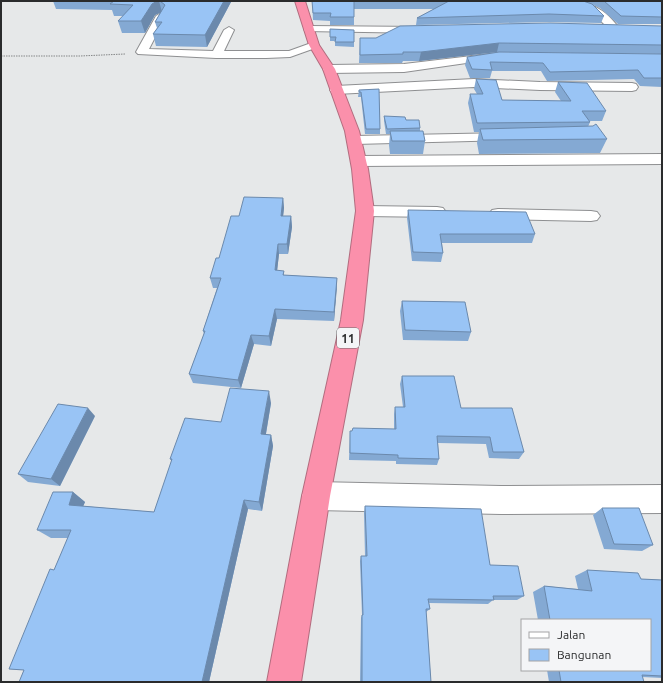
<svg xmlns="http://www.w3.org/2000/svg" width="663" height="683" viewBox="0 0 663 683" font-family="Ubuntu,sans-serif">
  <style>
    .lines { fill: none; stroke-linecap: round; stroke-linejoin: round }
    .minor-casing { stroke: #8e8f91; stroke-width: 2 }
    .highway-casing { stroke: #b26d7f; stroke-width: 2 }
    .path { stroke: #858788; stroke-width: 1; stroke-dasharray: 1.5 1; stroke-linecap: butt }
    .minor { fill: #fff; fill-rule: evenodd }
    .highway { fill: #fb90ab; fill-rule: evenodd }
    .wall { fill: #84a9d3 }
    .shaded-wall { fill: #6b89ac }
    .building { fill: #99c4f5; stroke: #6b89ac }
    .labels { text-anchor: middle; dominant-baseline: central; stroke-width: 3.5; stroke-linejoin: round; paint-order: stroke }
    .shield { fill: #f4f5f7; stroke: #676869; stroke-width: 1 }
    .shield-label { font-size: 12px; font-weight: bold; fill: #2a2b2c }
  </style>
  <rect width="100%" height="100%" fill="#e6e8e9"/>
  <g class="lines">
    <defs>
      <path id="minor" d="M566 1C590 1 605 9 619 28L614 31 586 29 585 27 586 25H605L590 10 568 3Z
        M161 13 166 16 149 49 213 51 224 30 229 27 234 30 224 51H289L314 42 319 45 318 47 290 57 266 58H216L138 54 136 52 156 16Z
        M309 26 423 27 428 30 423 33 305 31 304 29 305 27Z
        M497 53 501 54 503 56 501 58 404 72 329 73 325 72 323 69 325 66 329 65 404 64Z
        M474 79 540 82 632 83 636 84 638 87 636 90 632 91 540 90 474 87 336 94 332 93 330 90 332 87 336 86Z
        M507 133 512 134 514 137 512 140 355 144 350 143 348 140 350 137 355 136Z
        M662 154V164L359 166 354 164 351 161 354 158 359 156Z
        M365 206 437 207 443 208 446 212 443 216 437 217 365 216 359 215 356 211 359 207Z
        M498 209 591 211 597 212 600 216 597 220 591 221 498 219 492 218 489 214 492 210Z
        M316 482 501 486 662 485V513L501 514 316 510 306 506 302 496 306 486Z"/>
      <path id="highway" d="M295 1H305L319 45 335 69 359 131 368 169 374 211 363 320 330 496 301 682H267L302 496 341 320 356 211 352 169 345 131 323 69 309 45Z"/>
    </defs>
    <!-- minor casing -->
    <use href="#minor" class="minor-casing"/>
    <!-- highway casing -->
    <use href="#highway" class="highway-casing"/>
    <!-- path -->
    <path class="path" d="M1 56H80L125 54"/>
    <!-- minor -->
    <use href="#minor" class="minor"/>
    <!-- highway -->
    <use href="#highway" class="highway"/>
  </g>
  <!-- wall -->
  <path class="wall" d="M53 1H234V2H231L207 47 156 46 153 34 157 28 155 22 161 12 155 15 145 33H122L118 21 123 16H114L112 10 56 9Z
    M312 1H662V24H618L600 8 593 5 604 16 601 23 547 22 416 25 417 18 434 9H354V25H330V21L313 20Z
    M662 26V54L497 52 419 61H403L402 63H359L360 38H376Z
    M330 29 354 30V47L335 46V41H330Z
    M662 54V87L640 86 634 79 547 81 541 71H492L490 78H470L465 65 467 57Z
    M476 79 502 100 561 101 555 92 558 82 606 111 602 121H589L590 122 588 127 607 139 600 153 479 154 477 143 479 132H474L468 103 470 94H477L474 89Z
    M379 89 380 129V134H365L361 97H358L359 90Z
    M384 116 406 120 420 128V131L425 141 423 154H390L389 145 390 134H386L384 121Z
    M283 198 284 208 283 216H291L292 227 288 254H279L277 271H284V275L337 278 334 321 277 319 271 346 254 344 241 388 193 383 189 374 204 334 203 331 217 288H213L210 278 239 216Z
    M408 210 535 234 532 243H442L443 253 441 262 412 261 407 218Z
    M402 301 471 332 468 341 403 340 400 311Z
    M402 376 461 408 524 452 519 459 489 458 486 444 438 443 439 459 437 465 396 464V461L349 460 350 431 394 429V414L395 407H403L400 384Z
    M271 403 266 434 271 435 273 446 262 511 248 509 209 682H19L24 670 9 669 54 570 68 538H51L37 530 73 492 85 502 83 506 154 512 172 462 170 459Z
    M95 416 60 486 28 482 18 474Z
    M365 506 490 565 524 596 517 600H493L488 604 429 603 430 609 426 612 431 682H360L361 618 362 615 360 561 361 556H365L364 513Z
    M602 508 653 545 642 551 604 549 593 515Z
    M587 570 641 579 662 580V678L642 677 644 682H549L547 670H650V620H538L533 592 544 586 578 589 575 576Z"/>
  <!-- shaded-wall -->
  <path class="shaded-wall" d="M157 1H159L162 12 155 15 145 33 141 21 152 4Z
    M224 1H231V2L207 47 205 35Z
    M499 43 497 52 419 61 421 52Z
    M283 198 284 208 282 226 281 216Z
    M291 216 292 227 288 254 287 244Z
    M278 244 279 254 276 280 275 270Z
    M337 278V287L334 321V312Z
    M275 309 277 319 271 346 269 336Z
    M251 335 254 344 241 388 238 380Z
    M269 391 271 403 264 445 261 434Z
    M88 408 95 416 60 486 51 479Z
    M271 435 273 446 262 511 259 502Z
    M73 492 85 502 80 514 69 505Z
    M244 500 248 509 209 682H202Z"/>
  <!-- building -->
  <path class="building" d="M114 1H157L152 4 141 21H118L133 5 110 4Z
    M160 1H224L205 35 153 34 162 22H155L165 5Z
    M312 1H583L592 4 604 16 549 14 417 18 449 1H354V17H330L331 13H313Z
    M604 1H662V17L621 16Z
    M550 23 662 26V45L499 43 421 52H403V54L360 55V38H376L400 26Z
    M330 29 354 30V42H335L336 37H330Z
    M499 52 662 54V78H644L638 70 550 72 543 63 490 62 492 70 472 69 467 57Z
    M476 79 496 80 502 100 571 101 558 82 587 83 606 111H582L590 122 477 123 470 94H483Z
    M379 89 380 129H366L361 92H359V90Z
    M384 116 405 117 406 120H419L420 128 387 129Z
    M596 124 607 139 483 140 480 129 593 126Z
    M390 131H423L425 141H392Z
    M244 197 283 198 281 216H291L287 244H278L275 270 284 271 283 275 337 278 334 312 275 309 269 336 251 335 238 380 189 374 205 331H203L221 278H210L216 258H219L231 216H239Z
    M408 210 526 212 535 234H440L443 253 413 252Z
    M402 301 465 302 471 332 405 330Z
    M402 376H454L461 408H512L524 452H493L490 437 437 436 439 459 398 458V455L350 453V431H352L353 428 396 429 395 407H405Z
    M230 388 269 391 261 434 271 435 259 502 244 500 202 682H19L24 670 9 669 50 569 54 570 71 530H37L53 492H73L69 505 154 512 172 459H170L185 418 221 422Z
    M58 404 88 408 51 479 18 474Z
    M365 506 481 509 490 565 518 566 524 596H493L494 600 428 599 430 609H426L431 682H362V615H363L361 556H367Z
    M602 508H639L653 545 614 544Z
    M587 570 638 573 641 579 662 580V676L642 675 644 682H561L559 670H650V620H550L544 586 592 591Z"/>
  <g class="labels">
    <!-- shield labels -->
    <rect class="shield" x="337" y="328" width="22" height="20" rx="3"/>
    <g class="shield-label">
      <text x="348" y="338">11</text>
    </g>
  </g>
  <!-- border -->
  <rect width="663" height="683" fill="none" stroke="#2a2b2c" stroke-width="4"/>
  <!-- legend -->
  <rect x="521" y="619" width="130" height="52" fill="#f4f5f7" stroke="#a3a4a6"/>
  <rect x="529" y="632" width="20" height="6" fill="#ffffff" stroke="#a3a4a6"/>
  <text x="557" y="639" font-size="12" fill="#2a2b2c">Jalan</text>
  <rect x="529" y="649" width="20" height="12" fill="#99c4f5" stroke="#a3a4a6"/>
  <text x="557" y="659" font-size="12" fill="#2a2b2c">Bangunan</text>
</svg>
